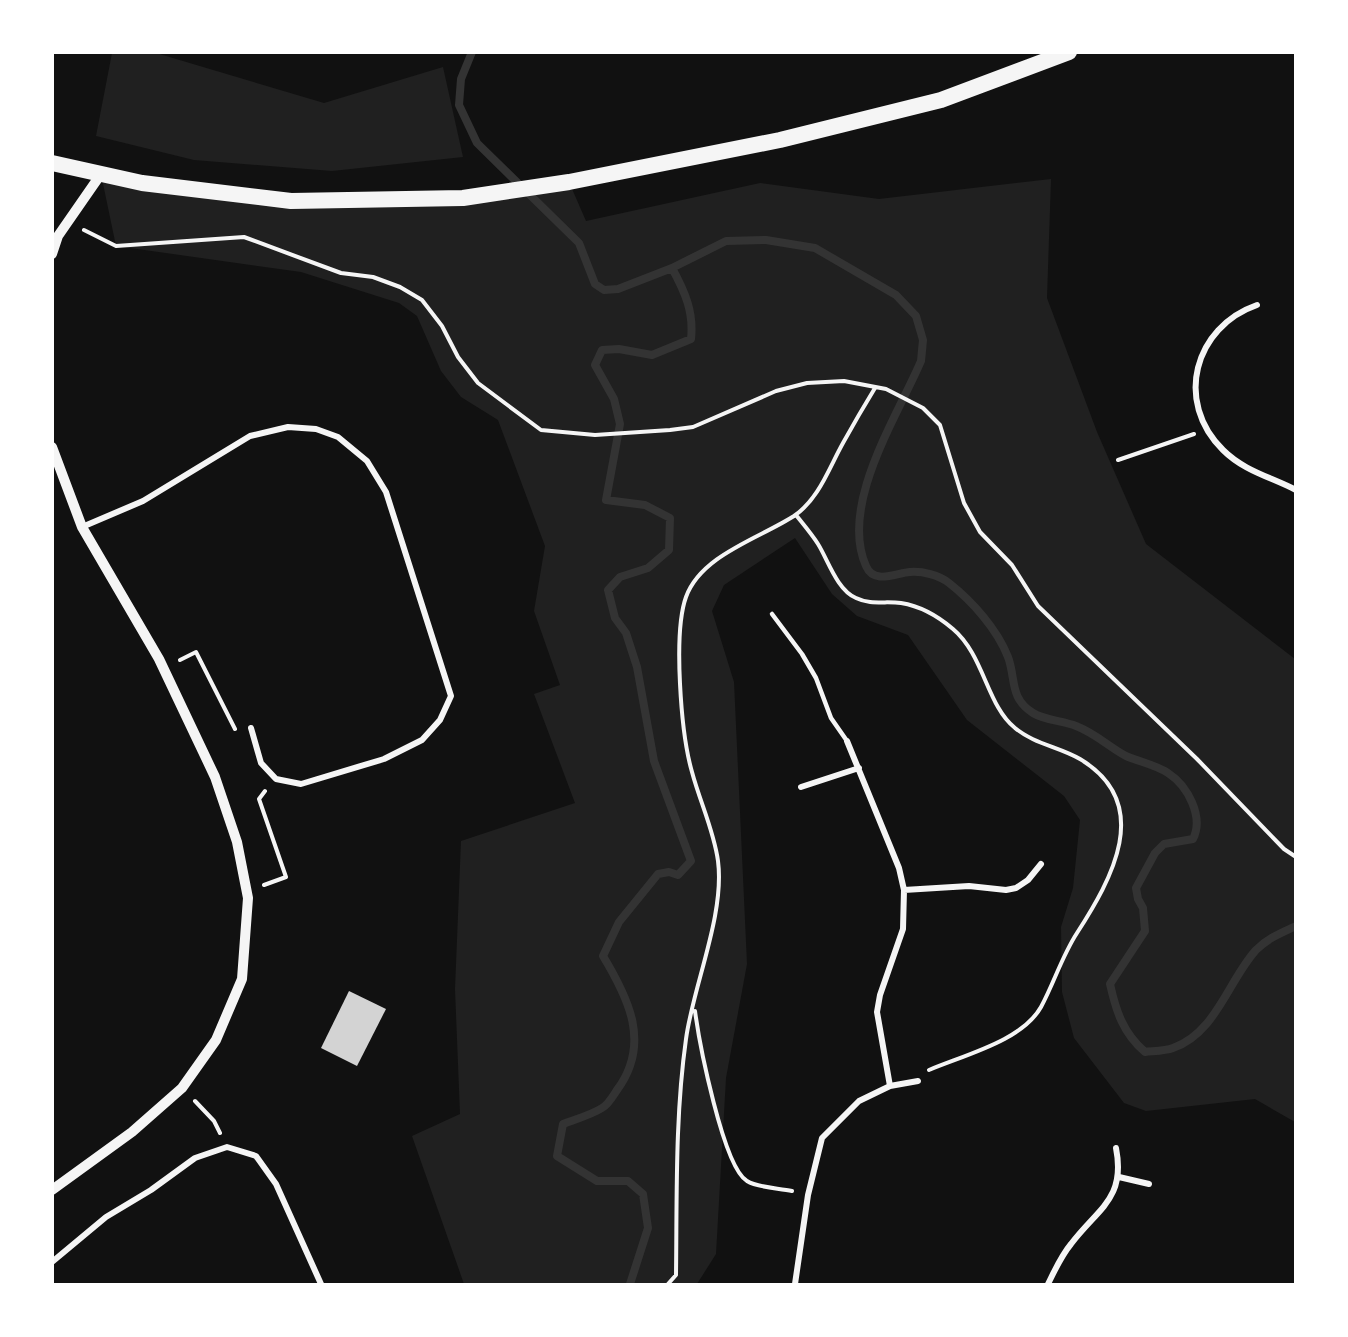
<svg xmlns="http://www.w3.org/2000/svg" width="1348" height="1337" viewBox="0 0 1348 1337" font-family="Inter,sans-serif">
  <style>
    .green { fill: #202020 }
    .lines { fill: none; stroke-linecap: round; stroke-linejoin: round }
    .stream { stroke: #333; stroke-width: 8 }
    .building { fill: #d3d3d3 }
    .path { stroke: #f5f5f5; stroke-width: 4 }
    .service { stroke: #f5f5f5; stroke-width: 4.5 }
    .minor { stroke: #f5f5f5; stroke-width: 6 }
    .tertiary { stroke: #f5f5f5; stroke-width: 10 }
    .trunk { stroke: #f5f5f5; stroke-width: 16 }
  </style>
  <rect width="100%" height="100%" fill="#111"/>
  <!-- green -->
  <path class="green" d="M112 53H156L324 103 443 67 463 157 332 171 194 160 96 136Z
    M101 174 291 201 463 198 569 182 586 221 760 183 879 199 1051 179 1047 298 1097 432 1146 544 1295 659V1122L1255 1099 1146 1111 1124 1103 1074 1038 1062 992 1061 927 1073 888 1080 820 1064 796 967 720 908 635 857 616 832 594 795 538 724 585 712 611 734 682 747 964 726 1078 716 1254 697 1284H464L412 1136 460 1114 455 989 461 841 575 803 534 694 560 685 534 611 545 546 498 420 461 397 441 371 417 316 399 303 301 272 116 246Z"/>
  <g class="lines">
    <!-- stream -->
    <path class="stream" d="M472 52 461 79 459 105 477 143 579 243 595 284 604 290 618 289 672 268 726 241 766 240 815 248 896 295 916 316 923 340 921 361C897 417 839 505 866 566 874 585 896 573 910 572 922 571 939 575 949 583 972 601 997 629 1008 657 1016 678 1009 698 1033 713 1044 720 1063 721 1076 726 1095 733 1109 747 1126 756 1140 762 1156 765 1168 773 1188 786 1204 817 1193 839L1164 844 1155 853 1136 888 1138 899 1143 908 1145 931 1110 984C1116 1011 1123 1033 1145 1052 1154 1051 1165 1051 1173 1048 1216 1033 1228 981 1256 950 1268 938 1281 933 1296 926
      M630 1284 648 1228 643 1194 628 1181H597L557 1156 563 1124C576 1119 591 1115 602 1108 608 1105 613 1096 617 1090 651 1044 629 999 603 956L619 922 658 874 669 872 678 875 691 861 654 761 637 667 626 633 615 618 608 590 620 577 648 568 669 550 670 518 645 505 606 500 620 424 614 399 595 365 602 350 619 349 652 355 691 339C694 312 685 292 672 268"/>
  </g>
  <!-- building -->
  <path class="building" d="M349 991 386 1009 357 1066 321 1048Z"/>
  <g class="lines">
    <!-- path -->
    <path class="path" d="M84 230 116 246 244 237 341 273 373 277 400 287 422 300 442 326 458 357 478 383 541 430 595 435 670 430 693 427 776 391 807 383 844 381 886 389 923 408 940 425 964 503 980 532 1012 565 1038 606 1197 759 1284 849 1296 857
      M1118 460 1194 434
      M796 515C803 524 811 533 818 544 828 560 837 590 856 598 870 605 886 601 901 603 920 606 939 617 953 629 984 655 987 706 1015 728 1034 744 1060 747 1080 759 1155 804 1111 880 1077 933 1062 956 1054 983 1041 1007 1022 1041 964 1055 929 1070
      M180 660 196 652 235 729
      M264 885 286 877 259 799 265 791
      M695 1011C699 1041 723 1167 747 1181 758 1188 779 1188 792 1191
      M195 1101 214 1121 220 1133
      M668 1284 676 1275C677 1196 675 1117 686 1039 693 986 725 915 718 861 714 831 700 802 692 772 681 734 673 633 686 597 701 555 760 538 794 516 819 499 829 468 843 443 853 425 864 406 875 388"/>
    <!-- service -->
    <path class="service" d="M772 614 802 654 816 678 831 718 847 741"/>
    <!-- minor -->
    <path class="minor" d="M1257 305C1194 327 1174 402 1223 450 1244 471 1271 477 1296 490
      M82 527 143 501 250 436 288 427 316 429 338 437 367 461 386 492 451 696 440 720 422 740 384 759 301 784 276 779 261 763 251 728
      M847 741 899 868 904 890 903 929 880 995 877 1012 890 1086
      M801 787 859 768
      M904 890 969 886 1006 890 1016 888 1028 880 1041 864
      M1119 1177 1149 1184
      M52 1262 106 1217 151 1190 195 1158 227 1147 256 1156 276 1184 321 1284
      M795 1284 808 1195 822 1138 859 1101 890 1086 918 1081
      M1048 1284C1055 1270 1061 1256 1071 1244 1098 1208 1126 1199 1116 1148"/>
    <!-- tertiary -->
    <path class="tertiary" d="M52 254 58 236 101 174
      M52 447 82 527 159 659 215 777 237 842 248 898 242 979 216 1040 182 1088 132 1132 52 1190"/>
    <!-- trunk -->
    <path class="trunk" d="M52 163 142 183 291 201 463 198 569 182 780 140 941 100 1069 52"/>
  </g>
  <!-- border -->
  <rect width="1348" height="1337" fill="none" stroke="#ffffff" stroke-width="108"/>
</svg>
